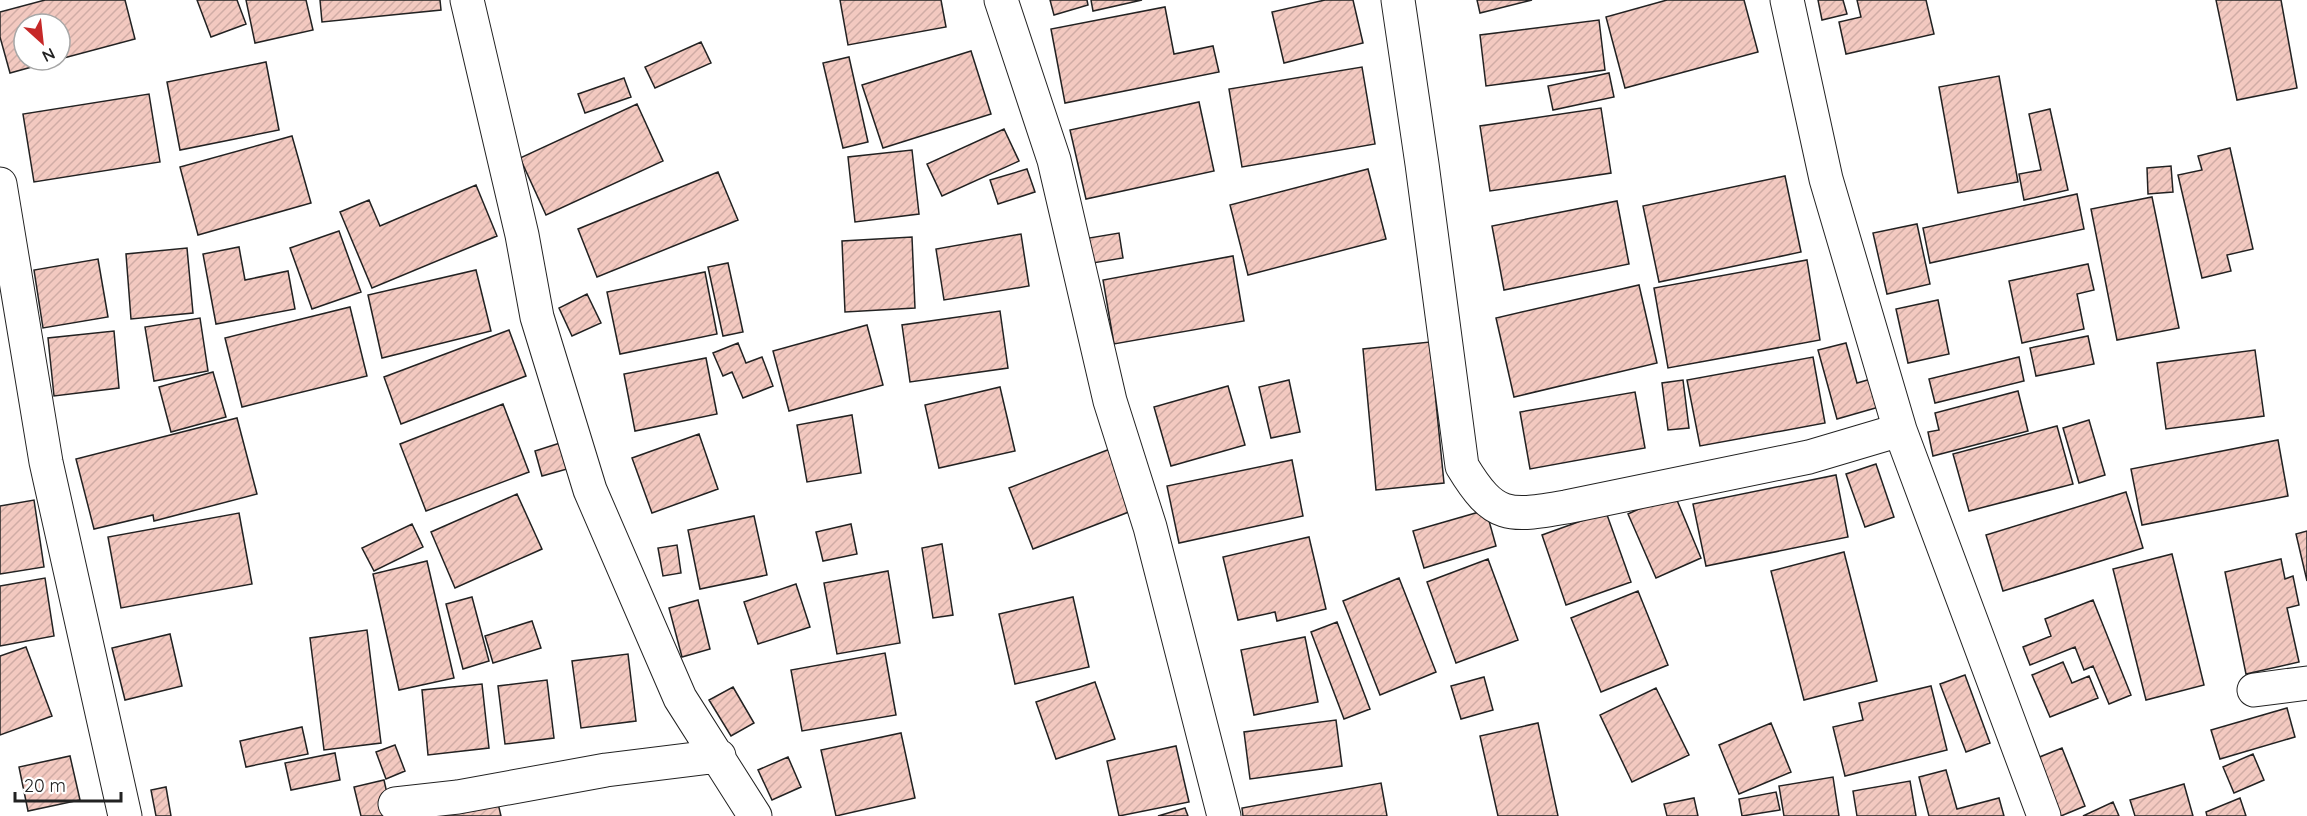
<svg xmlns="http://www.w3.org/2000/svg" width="2307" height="816" viewBox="0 0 2307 816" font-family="Quicksand,sans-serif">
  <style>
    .building { fill: url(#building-hatch); stroke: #222; stroke-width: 1.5 }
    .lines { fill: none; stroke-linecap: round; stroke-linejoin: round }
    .minor-casing { stroke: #222; stroke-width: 35 }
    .minor { stroke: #fff; stroke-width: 33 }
  </style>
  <defs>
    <pattern id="building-hatch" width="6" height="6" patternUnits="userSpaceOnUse" patternTransform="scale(1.5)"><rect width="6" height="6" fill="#f3c9c0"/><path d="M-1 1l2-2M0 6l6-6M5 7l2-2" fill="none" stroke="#d0aca5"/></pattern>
  </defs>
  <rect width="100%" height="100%" fill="#fff"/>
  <!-- building -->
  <path class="building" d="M45 0H125L135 39 60 59V24H24V60H57L10 73 0 37V12Z
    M197 0H237L246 24 211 37Z
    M246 0H306L313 30 255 43Z
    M320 0H440L441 10 322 22Z
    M840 0H941L946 27 848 45Z
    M1050 0H1087L1088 5 1054 15Z
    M1091 0H1142L1093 11Z
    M1325 0H1353L1363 43 1284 63 1272 12Z
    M1477 0H1532L1480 13Z
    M1667 0H1744L1758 52 1625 88 1606 17Z
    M1818 0H1843L1847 14 1822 20Z
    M1857 0H1926L1934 34 1846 54 1839 22 1861 17Z
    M2216 0H2281L2297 88 2237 100Z
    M1165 7 1174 54 1213 46 1219 72 1065 103 1051 29Z
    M1599 20 1605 70 1486 86 1480 35Z
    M701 42 711 63 655 88 645 67Z
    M971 51 991 114 883 148 862 85Z
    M849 57 868 142 843 148 823 63Z
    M266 62 279 130 180 150 167 82Z
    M1362 67 1375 144 1242 167 1229 89Z
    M1609 73 1614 97 1553 110 1548 86Z
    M1999 76 2018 182 1958 193 1939 87Z
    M624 78 631 97 585 113 578 94Z
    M149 94 160 162 34 182 23 114Z
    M1199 102 1214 171 1086 199 1070 130Z
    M637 104 663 161 546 215 520 158Z
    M1601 108 1611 173 1490 191 1480 126Z
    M2050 109 2068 190 2024 200 2019 174 2041 170 2029 114Z
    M1004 129 1019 161 942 196 927 164Z
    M292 136 311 203 198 235 180 167Z
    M2230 148 2253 249 2227 255 2231 271 2202 278 2178 175 2202 170 2198 156Z
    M912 150 919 214 855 222 848 157Z
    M2171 166 2173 192 2148 194 2147 168Z
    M1027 169 1035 192 998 204 990 180Z
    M1368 169 1386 239 1248 275 1230 205Z
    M718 172 738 220 597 277 578 229Z
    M1785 176 1801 252 1659 282 1643 206Z
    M476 185 497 236 372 288 340 212 369 200 380 226Z
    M2077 194 2084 229 1930 263 1923 228Z
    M2152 197 2179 328 2117 340 2091 209Z
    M1617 201 1629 264 1504 290 1492 226Z
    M1917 224 1930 284 1887 294 1873 233Z
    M339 231 361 292 312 309 290 248Z
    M1119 233 1123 258 1093 263 1089 238Z
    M1021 234 1029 286 944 300 936 249Z
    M912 237 915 308 845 312 842 241Z
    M239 247 245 280 288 271 295 309 216 324 203 254Z
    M187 248 193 313 131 319 126 254Z
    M1233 256 1244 321 1114 344 1103 280Z
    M98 259 108 317 43 328 34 270Z
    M1807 260 1820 340 1668 368 1654 288Z
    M728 263 743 332 723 336 708 267Z
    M2088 264 2094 290 2077 294 2084 329 2022 343 2009 281Z
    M476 270 491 331 382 358 368 295Z
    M705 272 717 334 620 354 607 292Z
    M1639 285 1657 363 1514 397 1496 318Z
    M587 294 601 323 572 336 559 308Z
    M1938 300 1949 354 1908 363 1896 309Z
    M350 307 367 376 242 407 225 338Z
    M1000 311 1008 368 910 382 902 325Z
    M200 318 208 371 154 381 145 327Z
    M867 325 883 385 789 411 773 351Z
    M509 330 526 376 401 424 384 377Z
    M114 331 119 388 54 396 48 338Z
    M2088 336 2094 364 2036 376 2030 348Z
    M1430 342 1444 483 1376 490 1363 349Z
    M738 343 746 363 762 357 773 386 743 398 732 372 723 376 713 353Z
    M1846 343 1857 383 1871 379 1879 407 1837 419 1818 350Z
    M2255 350 2264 416 2166 429 2157 363Z
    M1813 357 1825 423 1700 446 1687 380Z
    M2019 357 2024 381 1935 403 1929 379Z
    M706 358 717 414 635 431 624 374Z
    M213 372 226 417 171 432 159 387Z
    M1289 380 1300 432 1271 438 1259 387Z
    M1683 380 1689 428 1668 430 1662 383Z
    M1228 386 1245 445 1171 466 1154 407Z
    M1000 387 1015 451 939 468 925 405Z
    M2018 391 2028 431 1933 456 1928 432 1939 430 1935 413Z
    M1635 392 1645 448 1530 469 1520 412Z
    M503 404 529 472 426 511 400 444Z
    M852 415 861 473 807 482 797 425Z
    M237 418 257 494 154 521 153 515 94 529 76 459Z
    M2089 420 2105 475 2079 483 2063 428Z
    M2057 426 2073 484 1969 511 1953 454Z
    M699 434 718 489 652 513 632 458Z
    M2278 440 2288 496 2142 525 2131 469Z
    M560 443 567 469 542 476 535 451Z
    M1110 449 1134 510 1033 549 1009 488Z
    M1292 460 1303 516 1179 543 1167 486Z
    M1876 464 1894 517 1865 527 1846 474Z
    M1836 475 1848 537 1706 566 1693 504Z
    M2126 492 2143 548 2003 591 1986 535Z
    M1674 493 1701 558 1656 578 1628 514Z
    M517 494 542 549 455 588 431 532Z
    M34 500 44 567 0 574V506Z
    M1486 510 1496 546 1424 568 1413 531Z
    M1606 512 1631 582 1566 605 1542 535Z
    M239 513 252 584 121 608 108 537Z
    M754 516 767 575 700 589 688 530Z
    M412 524 423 547 374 571 362 548Z
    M851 524 857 554 823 561 816 532Z
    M2307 531V581L2296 534Z
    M1309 537 1326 609 1277 621 1275 612 1238 620 1223 557Z
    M942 544 953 615 933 618 922 548Z
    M677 545 681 573 663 576 658 548Z
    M1844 552 1877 681 1804 700 1771 571Z
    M2172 554 2204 685 2146 700 2113 569Z
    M1488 559 1518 640 1456 663 1427 582Z
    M2281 559 2285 579 2293 576 2299 605 2287 608 2299 662 2246 674 2225 572Z
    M427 561 454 678 399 690 373 574Z
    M888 571 900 643 837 654 824 583Z
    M45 578 54 636 0 646V586Z
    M1399 578 1436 672 1380 695 1343 601Z
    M796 584 810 627 758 644 744 602Z
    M1638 591 1668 665 1601 692 1571 618Z
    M472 597 489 661 463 669 446 604Z
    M1073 597 1089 667 1015 684 999 614Z
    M698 600 710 649 682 657 669 608Z
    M2093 600 2131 695 2109 704 2093 666 2084 670 2075 647 2030 665 2023 647 2051 636 2045 619Z
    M532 621 541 648 493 663 485 636Z
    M1337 622 1370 709 1344 719 1311 632Z
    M367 630 381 743 324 750 310 638Z
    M170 634 182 686 125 700 112 648Z
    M1305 637 1318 702 1254 715 1241 650Z
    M26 647 52 716 0 735V656Z
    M885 653 896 715 802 731 791 670Z
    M628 654 636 721 581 728 572 661Z
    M2063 662 2072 683 2089 676 2098 698 2050 717 2032 675Z
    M1965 675 1990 743 1966 752 1940 684Z
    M1484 677 1493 710 1461 719 1451 686Z
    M547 680 554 738 505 744 498 686Z
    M1095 682 1115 739 1056 759 1036 702Z
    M482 684 489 748 428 755 422 690Z
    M1931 686 1947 750 1845 776 1833 727 1863 720 1859 703Z
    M733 687 754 723 731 736 709 700Z
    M1656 688 1689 755 1632 782 1600 715Z
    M2287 708 2295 737 2220 759 2211 730Z
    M1336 720 1342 766 1250 779 1244 732Z
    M1538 723 1558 816H1498L1480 736Z
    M1771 723 1791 772 1739 794 1719 745Z
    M302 727 308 754 246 767 240 741Z
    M901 733 915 798 836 816 821 750Z
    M395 745 405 771 386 779 376 752Z
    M1176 746 1189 802 1119 816 1107 761Z
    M2062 748 2085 806 2061 816 2037 758Z
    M335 753 340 780 291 790 285 763Z
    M2253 754 2264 780 2234 793 2223 767Z
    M70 756 80 800 28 811 19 767Z
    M788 757 801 787 772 800 758 770Z
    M1946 770 1957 809 1999 798 2004 816H1929L1919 777Z
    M1833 777 1839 816H1784L1779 786Z
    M384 780 392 816H361L354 787Z
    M1910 781 1916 816H1857L1853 791Z
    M1381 783 1387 816H1243L1242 808Z
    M2184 784 2193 816H2135L2130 800Z
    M166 787 171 816H156L151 790Z
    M1776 792 1780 810 1742 816 1739 799Z
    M496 795 501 816H421Z
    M1694 798 1698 816H1667L1664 804Z
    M2240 798 2246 816H2207L2206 812Z
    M2113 802 2119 816H2083Z
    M1185 808 1188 816H1158Z"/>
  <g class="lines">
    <defs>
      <path id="minor" d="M467 0 522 235 537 317 590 490 680 698 755 816
        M1001 0 1054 160 1110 401 1150 527 1224 816
        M1398 0 1422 164 1462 466C1494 519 1508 517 1566 507L1809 457 1900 430 2044 816
        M1787 0 1826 179 1900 430
        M0 184 46 462 125 816
        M2254 690 2307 683
        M395 804 458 797 606 770 719 756"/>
    </defs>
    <!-- minor casing -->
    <use href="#minor" class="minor-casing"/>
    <!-- minor -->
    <use href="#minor" class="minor"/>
  </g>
  <!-- north arrow -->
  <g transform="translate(42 42) rotate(153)"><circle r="28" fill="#ffffff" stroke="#a7a7a7" stroke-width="1.5"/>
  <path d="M0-4.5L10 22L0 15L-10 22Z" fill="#c62828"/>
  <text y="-9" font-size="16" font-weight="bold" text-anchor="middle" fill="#222222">N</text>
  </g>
  <!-- scale -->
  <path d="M15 792v9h106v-9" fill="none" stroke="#222222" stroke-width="3"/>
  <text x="24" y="792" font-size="18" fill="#222222" stroke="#ffffff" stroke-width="4.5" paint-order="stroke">20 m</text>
</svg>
